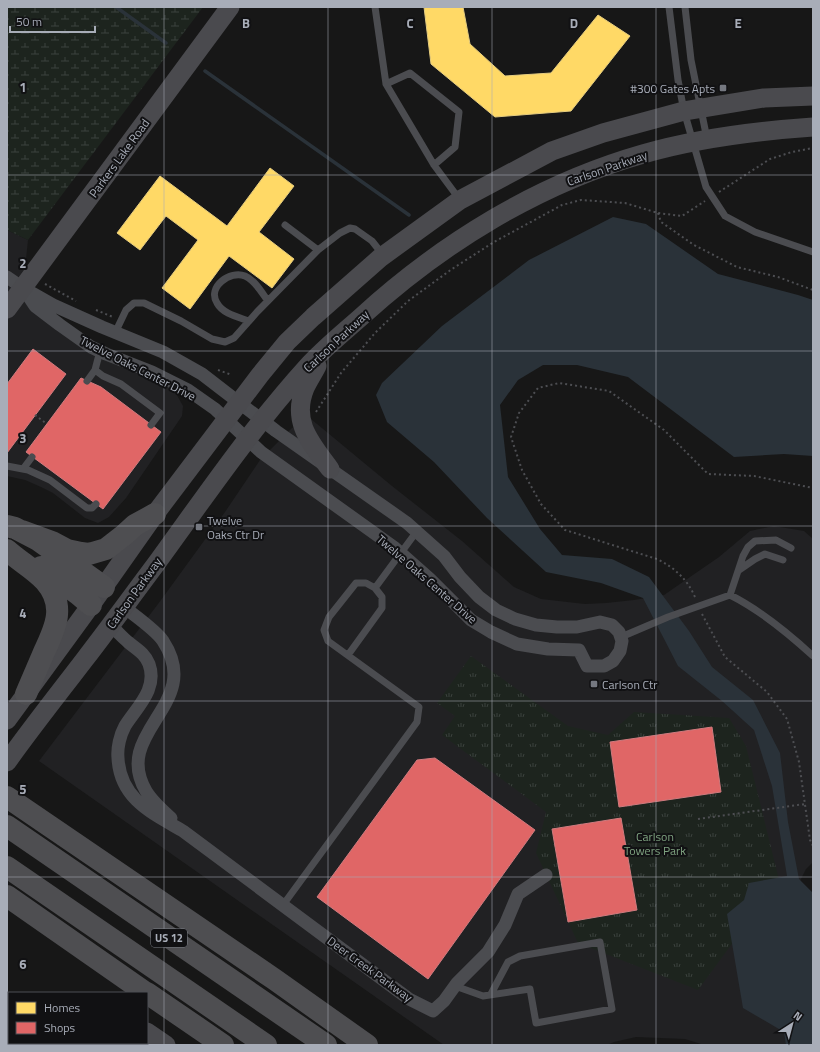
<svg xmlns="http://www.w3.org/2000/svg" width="820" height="1052" viewBox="0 0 820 1052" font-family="'Titillium Web',sans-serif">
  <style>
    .built { fill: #212123 }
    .wetland { fill: url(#wetland-marsh) }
    .park { fill: url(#park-tufts) }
    .water { fill: #2a3239 }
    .homes { fill: #ffd966; stroke: #e5cc7f }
    .shops { fill: #e06666; stroke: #cf7b7f }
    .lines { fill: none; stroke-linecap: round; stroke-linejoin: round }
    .stream { stroke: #2a3239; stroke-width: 3.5 }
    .path { stroke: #4d4e52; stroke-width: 2; stroke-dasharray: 2 3; stroke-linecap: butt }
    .lane { stroke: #4b4c50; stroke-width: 7 }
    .street { stroke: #4b4c50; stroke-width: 13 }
    .secondary { stroke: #4a4a4e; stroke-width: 19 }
    .highway { stroke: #4e4e51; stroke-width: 22 }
    .grid { fill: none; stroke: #a8adb8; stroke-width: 1; stroke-opacity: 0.55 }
    .poi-dot { fill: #757880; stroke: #111113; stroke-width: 1.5 }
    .labels { text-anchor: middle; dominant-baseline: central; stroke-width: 4; stroke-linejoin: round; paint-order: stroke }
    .shield { fill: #111113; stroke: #7b7e86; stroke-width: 1 }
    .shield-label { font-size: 11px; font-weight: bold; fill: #a8adb8 }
    .poi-label { font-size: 12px; fill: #a8adb8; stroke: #111113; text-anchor: start }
    .street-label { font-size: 12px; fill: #a8adb8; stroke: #111113 }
    .park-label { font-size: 12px; fill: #7fa381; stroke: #111113 }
    .grid-label { font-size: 13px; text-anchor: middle; font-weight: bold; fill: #a8adb8; stroke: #111113; stroke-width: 4; stroke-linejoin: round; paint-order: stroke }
  </style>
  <defs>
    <pattern id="wetland-marsh" width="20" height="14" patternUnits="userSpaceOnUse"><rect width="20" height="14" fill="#1d241e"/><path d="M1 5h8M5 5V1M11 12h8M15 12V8" fill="none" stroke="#3b413d"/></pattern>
    <pattern id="park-tufts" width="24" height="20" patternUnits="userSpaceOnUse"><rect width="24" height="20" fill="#1d241e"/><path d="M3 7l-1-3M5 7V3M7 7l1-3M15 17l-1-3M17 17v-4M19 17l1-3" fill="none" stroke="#3b413d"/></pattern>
  </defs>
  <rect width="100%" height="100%" fill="#171717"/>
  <!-- built -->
  <path class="built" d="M7 230 28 240 23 288 64 328 169 381 183 406 182 416 126 498 109 517 98 523 85 518 53 493 41 487 25 480 7 476Z
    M311 419 392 486 462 541 514 587 541 599 585 604 606 603 634 600 664 595 719 557 750 531 774 526 804 531 813 539V862L806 869 792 897 801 1045H704L685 1039 636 1037 614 1042 607 1045H444L39 761 161 600 225 512 260 460 292 428Z"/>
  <!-- wetland -->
  <path class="wetland" d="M7 7H203L28 240 7 230Z"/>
  <!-- park -->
  <path class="park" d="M471 656 568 726 608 735 634 712 729 718 746 746 779 880 698 990 578 943 536 853 546 812 442 735 455 716 437 703Z"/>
  <!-- water -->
  <path class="water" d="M613 217 646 224 718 274 798 295 813 300V456L784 454 734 457 628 377 577 365H543L518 380 500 405 508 477 540 529 562 555 612 559 649 577 689 631 712 667 753 700 780 753 788 822 799 879 813 893V1045H786L784 1032 743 1008 727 914 744 900 749 883 787 876 772 786 754 730 722 701 678 666 643 598 601 583 546 572 487 518 434 462 387 422 376 395 382 383 442 326 529 260Z"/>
  <!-- homes -->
  <path class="homes" d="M424 7H463L470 44 505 76 551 73 598 15 630 36 571 111 495 117 431 64Z
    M270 168 294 186 259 232 294 259 272 288 229 256 190 309 162 288 198 240 166 216 140 250 117 233 160 176 227 226Z"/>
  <!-- shops -->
  <path class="shops" d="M33 349 66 374 7 453V384Z
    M81 378 101 387 161 432 103 509 26 452Z
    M712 727 721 792 619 807 610 742Z
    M435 758 535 830 428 979 317 897 417 760Z
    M621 818 637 910 568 922 552 829Z"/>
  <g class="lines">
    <!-- stream -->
    <path class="stream" d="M116 7 166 43
      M205 71 409 215"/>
    <!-- path -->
    <path class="path" d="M719 192 770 159 792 152 813 148
      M658 213 661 222 694 245 737 267 778 277 813 290
      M45 284 76 301
      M96 310 113 317
      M218 370 232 375
      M316 412 341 373 375 333 408 301 452 269 494 242 562 205 581 200 625 203 658 213 682 216 705 201
      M35 415 47 424
      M695 597C687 579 675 568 657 559L565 530 541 504 522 470 511 437 519 413 538 388 559 383 609 391 664 430 708 474 754 476 813 488
      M702 614 725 657 767 692 787 719 799 762 810 840 813 846
      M698 819 805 804"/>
    <!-- lane -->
    <path class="lane" d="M375 7 386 84 434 165 460 200
      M669 7 678 80 684 111 706 187 725 216 755 232 813 252
      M685 7 691 60 707 139
      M386 84 410 73 459 112 455 147 434 165
      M285 225 318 250
      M249 321C238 317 223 314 217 303 207 287 230 270 245 276 255 280 262 293 268 301
      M115 333 126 310 134 303H144L181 321 212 339 225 342 234 338 257 312 318 250 340 233 350 228 355 229 372 241 383 255
      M100 351 95 370 103 376 121 384 160 413 151 425
      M87 381 95 370
      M7 466 28 470 50 480 87 508H92L96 504
      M23 469 32 457
      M739 570 755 559 765 554 783 560
      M375 588 417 531
      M730 595 743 556 748 547 755 541 776 540 791 548
      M621 637 668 617 730 595C760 610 788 633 813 656
      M283 905 417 722 419 707 328 641 324 630 329 617 356 583H366L375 588 382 597V608L348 655
      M455 986 483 996 530 989 536 1023 612 1009 600 942 520 956 508 962 491 994"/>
    <!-- street -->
    <path class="street" d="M7 277 23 288 53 305 102 327 163 352 202 374 276 431 407 523 444 556 460 577 479 597 496 610 515 619 536 625 557 627H577L600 622 612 625 619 632 622 641 620 651 613 661 604 666H587L579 650 548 649 517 644 491 632 471 620 430 579 395 548 261 452 215 409 188 390 152 372 106 354 91 347 60 325 35 306 23 288
      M124 607C134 615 157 631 163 641 205 705 111 731 146 791 152 801 162 810 171 818
      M111 626C117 631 122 637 128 642 136 649 145 653 149 664 158 689 137 707 125 726 120 735 117 748 118 758 120 799 152 813 183 831L409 999 433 1011 444 1001 457 983 488 952 505 925 518 894 546 875"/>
    <!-- secondary -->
    <path class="secondary" d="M7 309 230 7
      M317 366C313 374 308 381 305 388 291 422 311 443 330 469
      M7 720 91 605 155 514 260 375 287 342 313 317 380 258 460 200 552 151 603 133 684 111 764 98 813 96
      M7 762C32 727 59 693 85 659 109 628 132 596 156 564 204 498 251 429 306 368 323 349 343 333 361 317 442 243 538 184 643 154 698 138 756 131 813 127
      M7 1008 9 1007
      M7 1027 9 1026
      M147 1032 166 1045"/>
    <!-- highway -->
    <path class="highway" d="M7 526 15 528 38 540 104 587
      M22 531 52 542 67 550 81 553 89 554 106 549 124 535 135 525 155 514
      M7 550C19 561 34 569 45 581 66 605 56 627 44 652 38 666 32 680 26 694
      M41 567 78 594 91 605
      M7 797 274 979 367 1045
      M7 826 326 1045
      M7 867 266 1045
      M7 896 146 993
      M147 993 223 1045"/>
  </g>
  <!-- grid -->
  <path class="grid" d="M164 7V1045M328 7V1045M492 7V1045M656 7V1045M7 175H813M7 351H813M7 526H813M7 701H813M7 877H813"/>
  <!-- markers -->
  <g class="poi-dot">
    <rect x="719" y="84" width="8" height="8" rx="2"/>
    <rect x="195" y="523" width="8" height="8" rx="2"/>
    <rect x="590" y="680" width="8" height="8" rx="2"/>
  </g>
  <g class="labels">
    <!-- shield labels -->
    <rect class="shield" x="151" y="929" width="36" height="18" rx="3"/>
    <g class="shield-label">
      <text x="169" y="938">US 12</text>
    </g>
    <!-- poi labels -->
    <g class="poi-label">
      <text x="715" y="88" text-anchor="end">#300 Gates Apts</text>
      <text x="207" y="520">Twelve<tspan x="207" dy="14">Oaks Ctr Dr</tspan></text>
      <text x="602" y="684">Carlson Ctr</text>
    </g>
    <!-- street labels -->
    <g class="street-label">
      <text transform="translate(119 158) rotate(-54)">Parkers Lake Road</text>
      <text transform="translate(607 168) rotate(-19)">Carlson Parkway</text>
      <text transform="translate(336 341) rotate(-43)">Carlson Parkway</text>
      <text transform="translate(138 368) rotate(27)">Twelve Oaks Center Drive</text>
      <text transform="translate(427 579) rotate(41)">Twelve Oaks Center Drive</text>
      <text transform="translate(134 593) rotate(-54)">Carlson Parkway</text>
      <text transform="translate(370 969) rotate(36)">Deer Creek Parkway</text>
    </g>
    <!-- park labels -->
    <g class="park-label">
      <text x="655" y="836">Carlson<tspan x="655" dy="14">Towers Park</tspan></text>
    </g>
  </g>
  <g class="grid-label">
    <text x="246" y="28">B</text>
    <text x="410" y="28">C</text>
    <text x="574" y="28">D</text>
    <text x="738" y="28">E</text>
    <text x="23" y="92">1</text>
    <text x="23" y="268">2</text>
    <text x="23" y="443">3</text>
    <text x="23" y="618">4</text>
    <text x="23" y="794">5</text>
    <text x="23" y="969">6</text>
  </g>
  <!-- border -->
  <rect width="820" height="1052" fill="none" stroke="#a8adb8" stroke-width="16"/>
  <!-- legend -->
  <rect x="8" y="992" width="140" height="52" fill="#111113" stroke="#4d4f55"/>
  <rect x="16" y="1002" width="20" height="12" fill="#ffd966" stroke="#4d4f55"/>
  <text x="44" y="1012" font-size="12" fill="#a8adb8">Homes</text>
  <rect x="16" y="1022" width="20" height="12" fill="#e06666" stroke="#4d4f55"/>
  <text x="44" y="1032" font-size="12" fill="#a8adb8">Shops</text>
  <!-- north arrow -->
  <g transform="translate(792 1024) rotate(36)" stroke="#111113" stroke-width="3" paint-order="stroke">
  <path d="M0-3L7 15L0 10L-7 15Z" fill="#a8adb8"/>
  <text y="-6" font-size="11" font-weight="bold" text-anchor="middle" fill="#a8adb8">N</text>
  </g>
  <!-- scale -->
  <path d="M10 26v6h85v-6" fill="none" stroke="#a8adb8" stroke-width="2"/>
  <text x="16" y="26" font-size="12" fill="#a8adb8" stroke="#111113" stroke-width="3" paint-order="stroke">50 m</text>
</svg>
